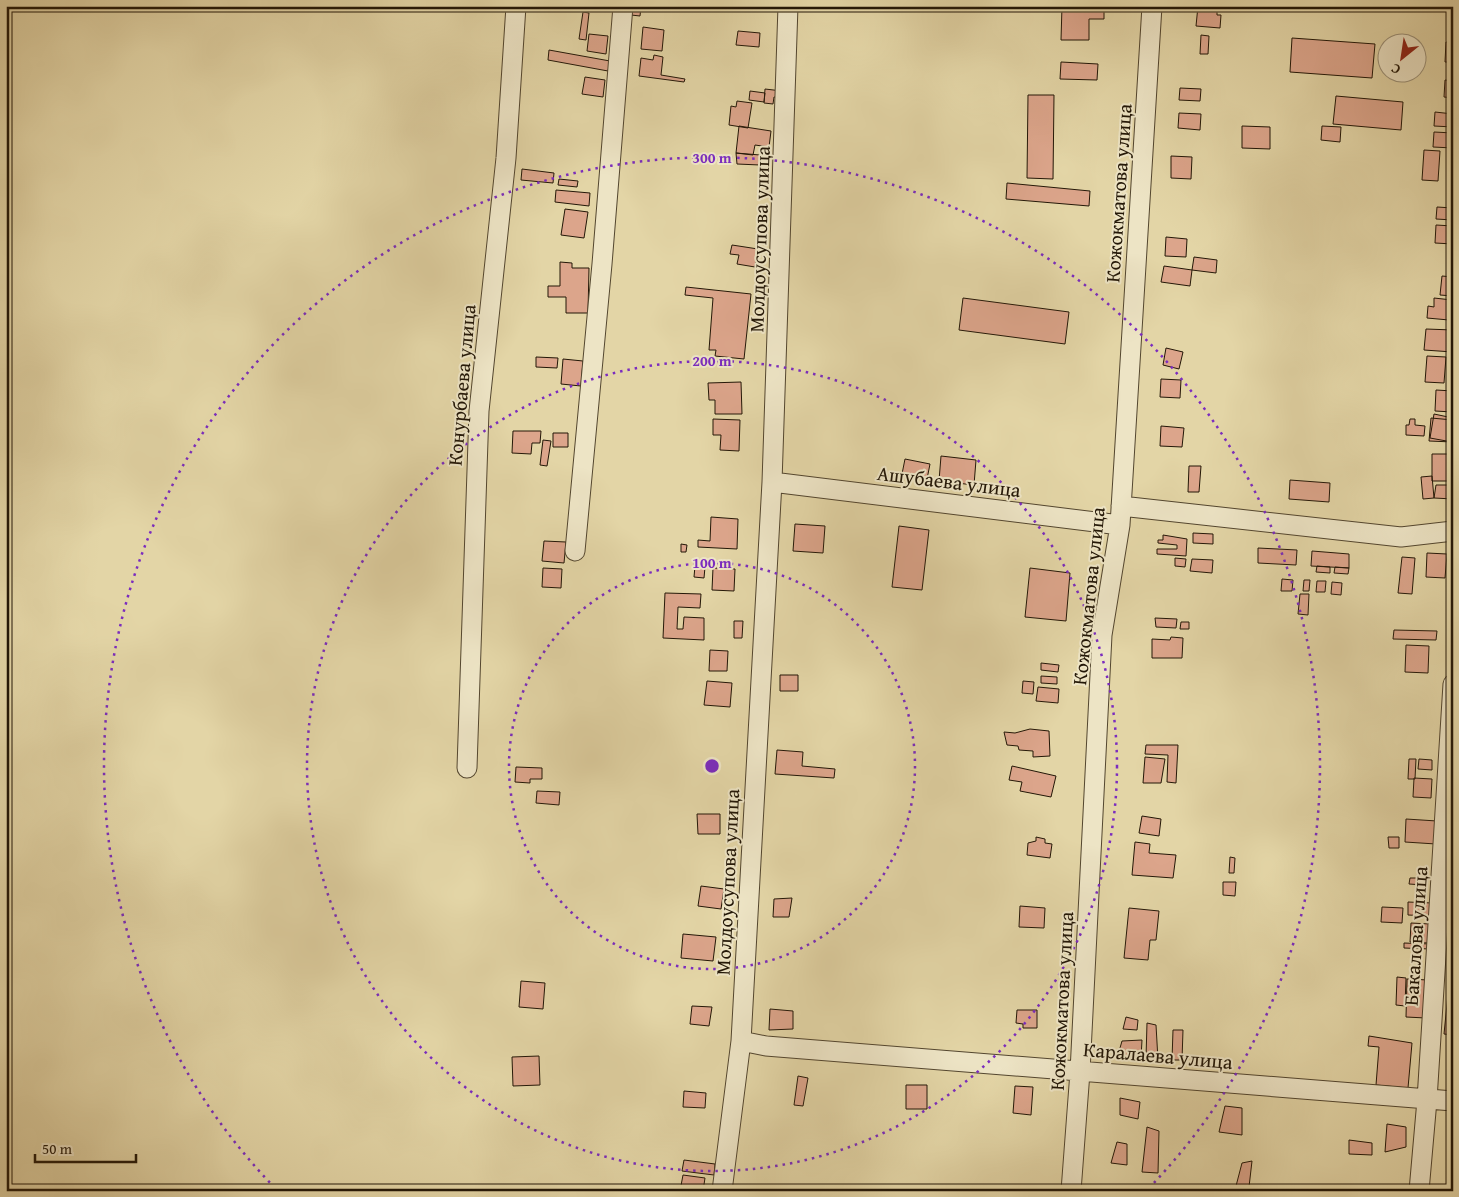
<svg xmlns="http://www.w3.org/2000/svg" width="1459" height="1197" viewBox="0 0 1459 1197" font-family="'Gentium Book Plus',serif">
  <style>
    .building { fill: #dca58b; stroke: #231707 }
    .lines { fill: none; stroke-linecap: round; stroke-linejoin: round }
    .minor-casing { stroke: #53462f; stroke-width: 21 }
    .minor { stroke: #ede4c5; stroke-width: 19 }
    .ring { fill: none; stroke: #7b2cbf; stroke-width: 2.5; stroke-dasharray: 2.5 5 }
    .labels { text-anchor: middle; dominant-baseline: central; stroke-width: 4; stroke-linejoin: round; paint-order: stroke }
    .street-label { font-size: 20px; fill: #231707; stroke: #ede4c5 }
    .centre { fill: #7b2cbf; stroke: #ede4c5; stroke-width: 2.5 }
    .ring-label { font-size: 15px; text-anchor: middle; font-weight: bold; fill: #7b2cbf; stroke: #ede4c5; stroke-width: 4; stroke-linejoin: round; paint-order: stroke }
  </style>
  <rect width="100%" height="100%" fill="#e3d5a6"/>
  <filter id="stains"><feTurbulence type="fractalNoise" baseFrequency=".004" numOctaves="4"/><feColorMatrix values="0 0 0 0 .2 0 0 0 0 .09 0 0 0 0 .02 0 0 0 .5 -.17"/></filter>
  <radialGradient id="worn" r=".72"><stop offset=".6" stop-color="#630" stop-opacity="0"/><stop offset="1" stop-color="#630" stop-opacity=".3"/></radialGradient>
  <!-- building -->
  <path class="building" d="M632 6H641L640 16 631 15Z
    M1062 6H1104V19H1089V40H1061Z
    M1198 6H1217V15H1221L1220 28 1196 26Z
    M1251 6H1281L1280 9Z
    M583 12 589 13 586 40 579 39Z
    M643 27 664 30 662 51 641 49Z
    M738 31 760 33 759 47 736 45Z
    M589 34 608 36 606 54 587 51Z
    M1201 35 1209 36 1208 54H1200Z
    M1292 38 1375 44 1372 78 1290 72Z
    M1446 42 1453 43V62H1445Z
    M549 50 610 61 608 71 548 60Z
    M654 55 663 57 661 75 685 79 684 82 639 76 641 58 653 60Z
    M1061 62 1098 64 1097 80 1060 79Z
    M585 77 605 80 603 97 582 94Z
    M1445 80 1453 81V98L1444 97Z
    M1180 88 1201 89 1200 101 1179 100Z
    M765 89 782 91 781 98 774 97 773 104 764 103Z
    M750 91 765 93 764 102 749 100Z
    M1028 95H1054L1053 179 1027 178Z
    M1336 96 1403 102 1401 130 1333 124Z
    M737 101 752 103 748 128 729 125 731 106 736 107Z
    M1435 112 1453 114V127L1434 126Z
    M1179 113 1201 114 1200 130 1178 128Z
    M739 126 771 131 769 147 755 145 753 155 736 153Z
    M1242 126 1270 127V149L1242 148Z
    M1322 126 1341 127 1340 142 1321 140Z
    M1434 132 1453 133V148L1433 147Z
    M1424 150 1440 151 1438 181 1422 180Z
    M736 153 760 155V165L737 164Z
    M1171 156 1192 157 1191 179 1171 178Z
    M522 169 554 173 553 183 521 180Z
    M559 179 578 181 577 187 558 185Z
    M1007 183 1090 191 1089 206 1006 199Z
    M556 190 590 193 589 206 555 202Z
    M1437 207 1453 208V220L1436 219Z
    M565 209 588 212 584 238 561 235Z
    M1436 225 1453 226V244L1435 243Z
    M1166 237 1187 239 1186 257 1165 256Z
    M732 245 758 249 755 267 737 264 739 255 730 254Z
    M1194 257 1217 260 1216 273 1192 270Z
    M560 262 572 263V268H589L588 313H566V297H548V286H560Z
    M1164 266 1192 270 1190 286 1161 282Z
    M1442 276 1453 277V296L1440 295Z
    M686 287 751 294 744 359 715 356 716 350H709L713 298 685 295Z
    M963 298 1069 312 1065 344 959 330Z
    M1434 298 1452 300 1449 320 1427 318 1428 306 1434 307Z
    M1426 329 1453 330V352L1424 350Z
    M1166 348 1183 352 1179 369 1163 365Z
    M1427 356 1446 357 1444 383 1425 382Z
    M536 357 558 358 557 368 536 367Z
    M563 359 583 361 581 386 561 384Z
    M1161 379 1181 380 1180 398 1160 397Z
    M741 382 742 414H715V400H709L708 383Z
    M1436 390 1453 391V412L1435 411Z
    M1434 414 1453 418 1452 442 1430 438Z
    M1431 418 1453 420V442L1429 441Z
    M713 419 740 420 739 451 720 450 721 435H713Z
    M1410 419H1415V425L1425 426 1424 436 1406 435V425H1409Z
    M1161 426 1184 428 1182 447 1160 446Z
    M513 431H541L540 443H532L531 454 512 453Z
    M553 433H568V447H553Z
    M543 440 551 441 547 466 540 465Z
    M1432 454H1451V481H1432Z
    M941 456 976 460 974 485 939 481Z
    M905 459 930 464 927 479 902 474Z
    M1189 466H1201L1199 492H1188Z
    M1432 476 1434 498 1423 499 1421 477Z
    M1290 480 1330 483 1329 502 1289 499Z
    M1436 485H1453V499L1434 498Z
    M711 517 738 519 737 549 698 547V540L710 541Z
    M795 524 825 526 823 553 793 551Z
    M899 526 929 530 922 590 892 587Z
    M1193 533 1213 534V544L1193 543Z
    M1163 535 1187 539 1186 556 1157 554V549H1177V545L1158 543V540H1163Z
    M544 541 566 542 564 563 542 561Z
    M681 544 687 545 686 552H681Z
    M1258 548 1297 550 1296 565 1258 563Z
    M1312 551 1349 554V568L1311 566Z
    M1427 553 1447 554 1445 578 1426 577Z
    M1402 557 1415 558 1412 594 1398 593Z
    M1175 558 1186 559 1185 567 1175 566Z
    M1192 559 1213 560 1212 573 1190 571Z
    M695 566 705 567 704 578 694 577Z
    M1317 566 1330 567V573L1316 572Z
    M1335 567 1349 568 1348 574 1334 573Z
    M543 568 562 569 561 588 542 587Z
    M713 568 735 569 734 591 712 590Z
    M1030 568 1070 573 1066 621 1025 617Z
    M1282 579 1293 580 1292 591H1281Z
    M1304 580H1310L1309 591H1303Z
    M1317 581H1326L1325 592H1316Z
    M1332 582 1342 583 1341 595 1331 594Z
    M665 593 701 594 700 608 678 607 677 629H683L684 617 704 618V640L663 638Z
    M1300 594H1309L1308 615 1298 614Z
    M1155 618 1177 619 1176 628 1156 627Z
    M734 621H743L742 638H734Z
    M1181 622H1189V629H1180Z
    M1394 630 1437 631 1436 640 1393 639Z
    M1171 637 1183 638 1182 658H1152V639L1170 640Z
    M1406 645 1429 646 1428 673 1405 672Z
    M710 650 728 651 727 671H709Z
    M1041 663 1059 665 1058 672 1041 670Z
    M780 675H798V691H780Z
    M1041 676 1057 677V684L1041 683Z
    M707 681 732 683 730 707 704 705Z
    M1023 681 1034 682 1033 694 1022 693Z
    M1038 687 1059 689 1058 703 1036 701Z
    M1030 729 1049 731 1050 756 1033 757V751L1019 750 1018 746 1007 745 1004 732 1015 733Z
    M1146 745H1178L1176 783 1167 782 1168 755 1145 754Z
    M777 750 803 752 802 766 835 769 834 778 775 774Z
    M1145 757 1165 759 1161 783H1143Z
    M1409 759H1416L1415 779H1408Z
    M1419 759 1432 760V770L1418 769Z
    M1012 766 1056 776 1051 797 1020 791 1022 782 1009 780Z
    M516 767 542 768V779H530V783L515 782Z
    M1414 778 1432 779 1431 798 1413 797Z
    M537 791 560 792 559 805 536 803Z
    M697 814H720V834H698Z
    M1142 816 1161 819 1159 836 1139 833Z
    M1406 819 1437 821 1436 844 1405 842Z
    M1036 837 1045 839V843L1052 844 1050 858 1027 855 1028 843 1036 841Z
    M1388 837H1399V848H1389Z
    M1135 842 1150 844 1149 853 1176 855 1173 878 1132 875Z
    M1230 857 1235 858 1234 873H1229Z
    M1410 878H1424V885L1409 884Z
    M1223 882H1236L1235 896 1223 895Z
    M701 886 724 889 721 909 698 906Z
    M792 898 789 917H773L774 899Z
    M1408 902 1432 903 1431 916 1408 915Z
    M1020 906 1045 908 1044 928 1019 927Z
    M1382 907 1403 908 1402 923 1381 922Z
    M1129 908 1159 911 1156 940H1150L1148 960 1124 958Z
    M1411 923 1430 924 1429 943 1410 942Z
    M683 934 716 937 713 961 681 958Z
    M1404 943 1430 944V949L1404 948Z
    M1397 977 1406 978 1405 1006 1396 1005Z
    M1407 979 1428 980 1426 1018 1406 1017Z
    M521 981 545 983 543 1009 519 1007Z
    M1448 994H1453V1035L1444 1034Z
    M692 1006 712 1007 709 1026 690 1024Z
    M770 1009 793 1011V1029L769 1030Z
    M1017 1010H1037V1028H1023V1024L1016 1023Z
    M1126 1017 1138 1020 1137 1030 1123 1029Z
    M1147 1023 1156 1025 1158 1060 1146 1058Z
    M1173 1030H1183L1182 1060H1172Z
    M1369 1036 1412 1043 1408 1088 1376 1085 1379 1047 1368 1046Z
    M1142 1040 1141 1058 1118 1055 1122 1041Z
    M539 1056 540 1085 513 1086 512 1057Z
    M798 1076 808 1078 803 1106 794 1105Z
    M906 1085H927V1109H906Z
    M1015 1086 1033 1087 1031 1115 1013 1113Z
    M684 1091 706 1093 705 1108 683 1107Z
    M1120 1098 1140 1102 1138 1119 1120 1115Z
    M1225 1106 1242 1108V1135L1219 1132Z
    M1387 1124 1406 1127V1147L1385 1152Z
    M1147 1127 1159 1131 1158 1173 1142 1172Z
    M1349 1140 1372 1143V1155L1349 1154Z
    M1117 1142 1127 1144V1165L1111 1163Z
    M684 1160 715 1164 714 1175 682 1171Z
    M1252 1161 1249 1187 1236 1186 1242 1163Z
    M683 1175 705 1178 703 1191H680Z"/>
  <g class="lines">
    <defs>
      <path id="minor" d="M772 482 1120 525
        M1121 506 1401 537 1453 531
        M575 551 602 264 623 6
        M467 768 479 411 506 158 516 6
        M741 1041 766 1046 1453 1101
        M722 1191 741 1041 772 482 788 6
        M1071 1191 1080 1072 1102 635 1120 525 1152 6
        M1419 1191 1427 1100 1453 684"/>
    </defs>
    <!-- minor casing -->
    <use href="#minor" class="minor-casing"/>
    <!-- minor -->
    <use href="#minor" class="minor"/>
  </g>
  <!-- distance rings -->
  <g class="ring">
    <circle cx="712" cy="766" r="203"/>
    <circle cx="712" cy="766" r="405"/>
    <path d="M275 1188A608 608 0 1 1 1149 1188"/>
  </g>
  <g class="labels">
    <!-- street labels -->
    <g class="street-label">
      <text transform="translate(1118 193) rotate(-86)">Кожокматова улица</text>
      <text transform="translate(759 239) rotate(-88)">Молдоусупова улица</text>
      <text transform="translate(461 385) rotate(-85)">Конурбаева улица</text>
      <text transform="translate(949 481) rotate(7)">Ашубаева улица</text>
      <text transform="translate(1088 596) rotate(-84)">Кожокматова улица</text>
      <text transform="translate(727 882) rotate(-87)">Молдоусупова улица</text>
      <text transform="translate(1415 936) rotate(-86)">Бакалова улица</text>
      <text transform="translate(1061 1001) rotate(-87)">Кожокматова улица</text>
      <text transform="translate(1158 1055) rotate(5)">Каралаева улица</text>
    </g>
  </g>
  <circle cx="712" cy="766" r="8" class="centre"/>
  <g class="ring-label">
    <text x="712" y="163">300 m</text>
    <text x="712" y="366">200 m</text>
    <text x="712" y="568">100 m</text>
  </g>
  <!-- margin -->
  <rect width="1459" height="1197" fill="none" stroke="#e3d5a6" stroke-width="25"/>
  <rect x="8" y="8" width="1444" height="1182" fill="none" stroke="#231707" stroke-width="2.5"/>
  <rect x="12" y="12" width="1434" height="1172" fill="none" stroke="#231707"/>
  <!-- north arrow -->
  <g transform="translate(1402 58) rotate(210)"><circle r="24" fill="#ede4c5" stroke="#9c9279"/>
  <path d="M0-4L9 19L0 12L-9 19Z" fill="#8f2418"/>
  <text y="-8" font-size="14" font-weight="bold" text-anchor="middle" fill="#231707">С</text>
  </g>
  <!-- scale -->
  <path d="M35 1154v8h101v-8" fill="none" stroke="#231707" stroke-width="2.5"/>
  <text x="42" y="1154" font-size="15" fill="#231707" stroke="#ede4c5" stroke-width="4" paint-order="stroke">50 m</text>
  <rect width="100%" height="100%" filter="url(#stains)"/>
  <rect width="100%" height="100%" fill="url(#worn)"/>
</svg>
